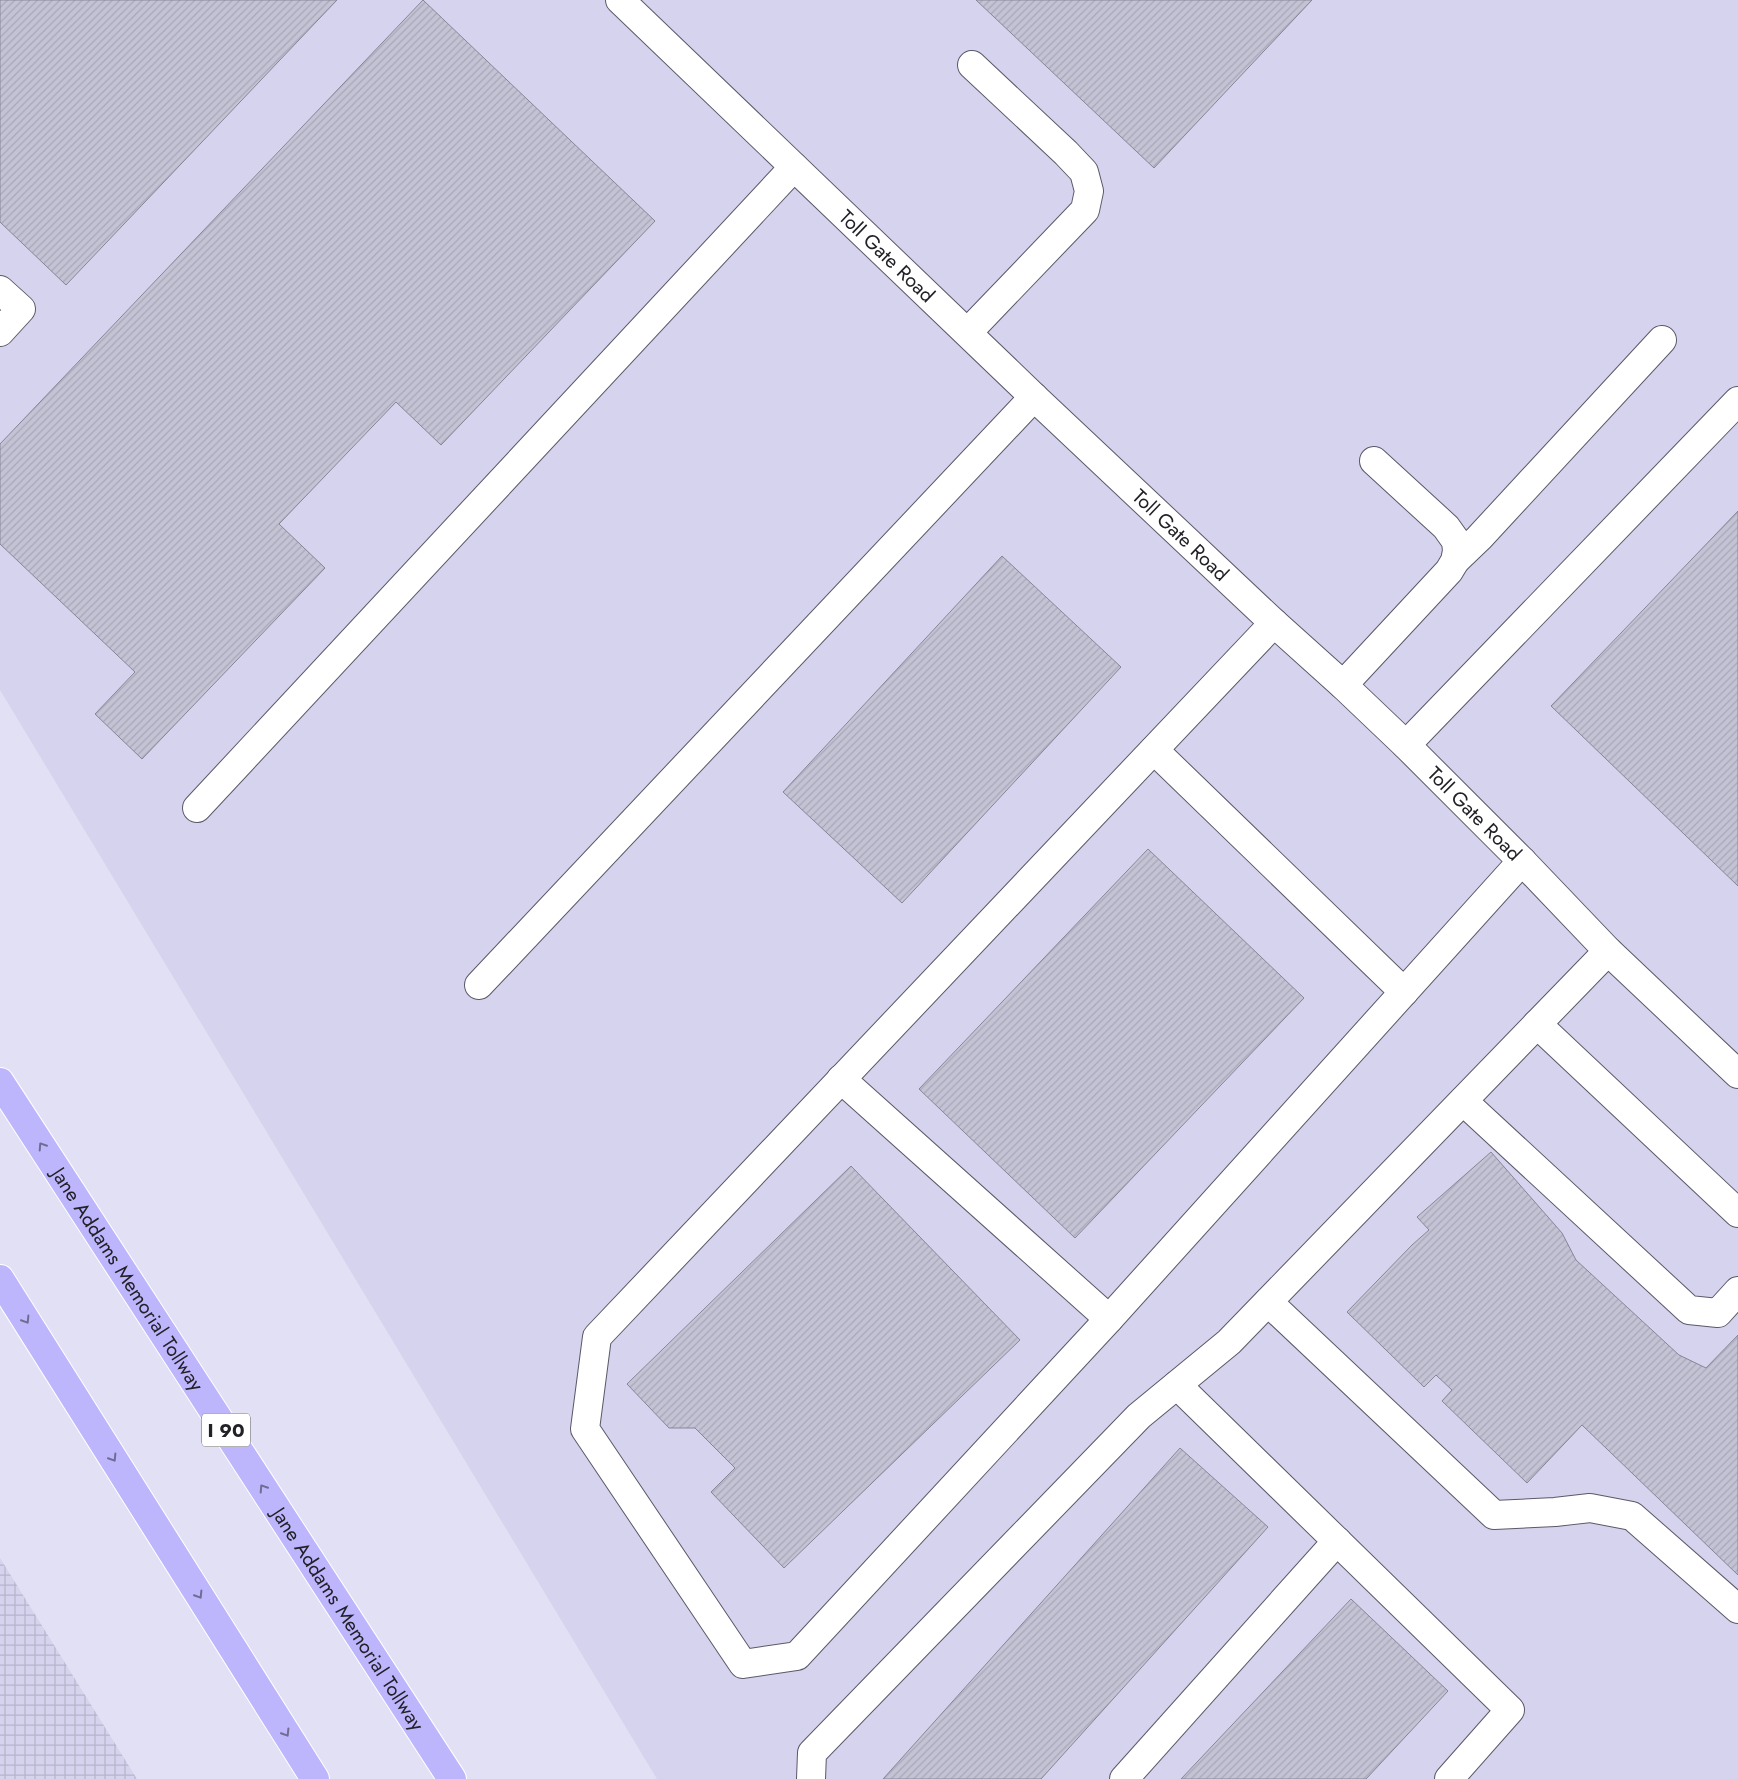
<svg xmlns="http://www.w3.org/2000/svg" width="1738" height="1779" viewBox="0 0 1738 1779" font-family="Jost,sans-serif">
  <style>
    .built { fill: #d5d3ed }
    .industrial { fill: url(#industrial-grid) }
    .building { fill: url(#building-hatch); stroke: #878698 }
    .lines { fill: none; stroke-linecap: round; stroke-linejoin: round }
    .minor-casing { stroke: #5a5969; stroke-width: 30 }
    .highway-casing { stroke: #fff; stroke-width: 30 }
    .minor { stroke: #fff; stroke-width: 28 }
    .highway { stroke: #beb6fd; stroke-width: 28 }
    .oneway { stroke: #706c92 }
    .labels { text-anchor: middle; dominant-baseline: central; stroke-width: 4; stroke-linejoin: round; paint-order: stroke }
    .shield { fill: #fff; stroke: #646468; stroke-width: 1 }
    .shield-label { font-size: 19px; font-weight: bold; fill: #212127 }
    .street-label { font-size: 20px; fill: #212127; stroke: #fff }
  </style>
  <defs>
    <pattern id="industrial-grid" width="8" height="8" patternUnits="userSpaceOnUse" patternTransform="scale(1.25)"><rect width="8" height="8" fill="#d5d3ed"/><path d="M0 4h8M4 0v8" fill="none" stroke="#b7b5cb"/></pattern>
    <pattern id="building-hatch" width="6" height="6" patternUnits="userSpaceOnUse" patternTransform="scale(1.25)"><rect width="6" height="6" fill="#c4c3d5"/><path d="M-1 1l2-2M0 6l6-6M5 7l2-2" fill="none" stroke="#a8a7b7"/></pattern>
  </defs>
  <rect width="100%" height="100%" fill="#e2e0f4"/>
  <!-- built -->
  <path class="built" d="M0 0H1738V1779H657L0 690Z"/>
  <!-- industrial -->
  <path class="industrial" d="M0 1558 137 1779H0Z"/>
  <!-- building -->
  <path class="building" d="M0 0H337L66 285 0 222Z
    M423 0 655 221 441 445 396 402 279 524 325 568 142 759 95 714 135 672 0 544V444Z
    M976 0H1312L1154 168Z
    M1738 511V886L1551 706Z
    M1002 556 1121 667 902 903 783 792Z
    M1148 849 1304 998 1075 1238 919 1089Z
    M1491 1152 1562 1233 1576 1260 1679 1355 1706 1368 1738 1335V1575L1582 1425 1527 1483 1442 1401 1452 1390 1436 1375 1424 1387 1347 1312 1412 1245 1429 1230 1417 1217Z
    M851 1166 1020 1340 784 1568 711 1492 735 1468 695 1428H669L627 1384Z
    M1180 1448 1268 1527 1041 1779H883Z
    M1351 1599 1448 1691 1366 1779H1181Z"/>
  <g class="lines">
    <defs>
      <g id="minor">
        <path id="s1" d="M620 0 1034 397 1274 623 1343 685 1406 745 1522 861 1608 951 1738 1074"/>
        <path d="M0 290 21 309 0 332"/>
        <path d="M968 332 1085 210 1089 191 1084 172 1066 153 972 65"/>
        <path d="M1455 561 1479 538 1662 340"/>
        <path d="M1274 623 597 1337 585 1429 743 1664 797 1656 1109 1319 1522 861"/>
        <path d="M1343 685 1449 571 1455 561 1457 551 1456 541 1446 527 1374 461"/>
        <path d="M1406 745 1738 401"/>
        <path d="M1154 750 1404 992"/>
        <path d="M197 808 794 167"/>
        <path d="M479 985 1034 397"/>
        <path d="M1537 1024 1738 1213"/>
        <path d="M841 1079 1109 1319"/>
        <path d="M1463 1101 1689 1310 1718 1313 1738 1291"/>
        <path d="M1268 1302 1494 1515 1555 1512 1590 1508 1632 1516 1738 1609"/>
        <path d="M1177 1385 1510 1710 1449 1779"/>
        <path d="M811 1779 812 1753 1139 1416 1229 1342 1608 951"/>
        <path d="M1124 1779 1337 1541"/>
      </g>
      <g id="highway">
        <path id="s2" d="M0 1082 452 1779"/>
        <path d="M0 1279 315 1779"/>
      </g>
    </defs>
    <!-- minor casing -->
    <use href="#minor" class="minor-casing"/>
    <!-- highway casing -->
    <use href="#highway" class="highway-casing"/>
    <!-- minor -->
    <use href="#minor" class="minor"/>
    <!-- highway -->
    <use href="#highway" class="highway"/>
  </g>
  <!-- one-way arrows -->
  <defs><path id="oneway-chevron" d="M-2-3.5L2.5 0L-2 3.5" fill="none" stroke-width="1.6" stroke-linecap="round" stroke-linejoin="round" transform="scale(1.25)"/></defs>
  <g class="oneway">
    <use href="#oneway-chevron" transform="translate(42 1146) rotate(-123)"/>
    <use href="#oneway-chevron" transform="translate(26 1320) rotate(58)"/>
    <use href="#oneway-chevron" transform="translate(113 1458) rotate(58)"/>
    <use href="#oneway-chevron" transform="translate(263 1488) rotate(-123)"/>
    <use href="#oneway-chevron" transform="translate(199 1595) rotate(58)"/>
    <use href="#oneway-chevron" transform="translate(286 1733) rotate(58)"/>
  </g>
  <g class="labels">
    <!-- shield labels -->
    <rect class="shield" x="202" y="1413.5" width="48" height="33" rx="4"/>
    <g class="shield-label">
      <text x="226" y="1430">I 90</text>
    </g>
    <!-- street labels -->
    <g class="street-label">
      <text stroke="none"><textPath href="#s1" startOffset="370">Toll Gate Road</textPath></text>
      <text stroke="none"><textPath href="#s1" startOffset="775">Toll Gate Road</textPath></text>
      <text stroke="none"><textPath href="#s1" startOffset="1180">Toll Gate Road</textPath></text>
      <text stroke="none"><textPath href="#s2" startOffset="235">Jane Addams Memorial Tollway</textPath></text>
      <text stroke="none"><textPath href="#s2" startOffset="640">Jane Addams Memorial Tollway</textPath></text>
    </g>
  </g>
</svg>
